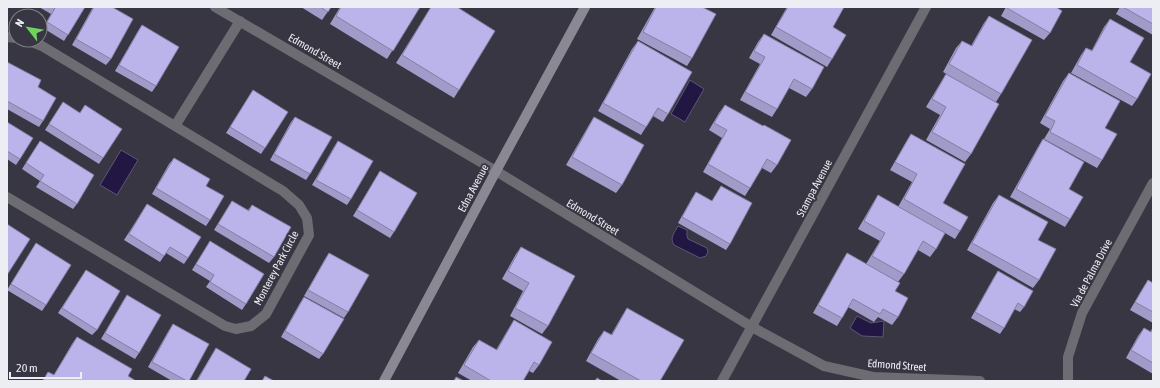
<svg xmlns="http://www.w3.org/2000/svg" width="1160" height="388" viewBox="0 0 1160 388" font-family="'Asap Condensed',sans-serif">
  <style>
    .water { fill: #211742; stroke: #5e5777 }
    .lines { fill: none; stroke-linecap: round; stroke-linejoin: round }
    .street { stroke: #6d6c72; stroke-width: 10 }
    .secondary { stroke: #8a8993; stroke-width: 10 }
    .wall { fill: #a19bca }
    .building { fill: #bbb4eb; stroke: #837ea4 }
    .labels { text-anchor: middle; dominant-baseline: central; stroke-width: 4; stroke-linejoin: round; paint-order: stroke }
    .street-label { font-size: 11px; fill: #ededf4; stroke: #373642 }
  </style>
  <rect width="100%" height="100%" fill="#373642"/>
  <!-- water -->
  <path class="water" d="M690 80 704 89 685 122 671 114Z
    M121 150 138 160 117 195 100 185Z
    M678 226 687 230V236L688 239 707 248 708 252 706 256 700 258 674 245C669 238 675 232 678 226Z
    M857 316 871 323 884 321 883 337 862 336 850 328Z"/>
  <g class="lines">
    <!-- street -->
    <path class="street" d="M215 7 496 171 752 327 824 366 873 377 980 381
      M7 37 16 38
      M175 126 240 21
      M7 197 225 326 236 329 251 326 266 314 309 235 307 218 299 205 283 191 42 46 27 40
      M722 381 926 7
      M1068 381V357L1082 313 1153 183"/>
    <!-- secondary -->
    <path class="secondary" d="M384 381 496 171 585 7"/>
  </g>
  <!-- wall -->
  <path class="wall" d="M39 7H85L64 41 43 28 51 14Z
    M93 7H112L111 59 106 65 72 45Z
    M301 7H331L322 20Z
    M340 7H420L387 59 330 24Z
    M431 7H457L459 90 454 98 396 63Z
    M655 7H702L692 58 687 66 637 39Z
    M787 7H844L833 27 832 59 827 67 771 35Z
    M1006 7H1056L1050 33 1044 40 1001 16Z
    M1120 7H1153V35L1116 14Z
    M989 16 1001 94 996 102 971 154 965 162 926 140 940 115 926 107 941 82 946 74 992 100 943 72 956 48 962 41 971 46 984 23Z
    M1110 19 1130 62 1137 99 1132 106 1071 73 1081 55 1086 48 1092 50 1104 27Z
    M142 25 156 86 152 92 115 71 138 31Z
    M764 34 812 89 806 97 789 88 777 109 772 117 740 100 760 64 749 58 758 42Z
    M638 41 668 114 663 122 653 116 641 135 598 111 632 49Z
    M7 62 38 87 43 121 39 127 7 109Z
    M1069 73 1105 128 1102 160 1097 168 1044 139 1050 129 1040 123 1063 81Z
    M253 90 265 148 261 154 226 133Z
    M63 102 80 113 85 105 103 158 99 164 45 130Z
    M725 105 777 165 771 173 762 168 750 188 745 196 703 172 722 138 709 130 719 113Z
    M295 117 310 174 306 180 270 160 291 122Z
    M594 117 622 185 616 193 566 165 589 125Z
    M7 122 20 159 16 165 7 159Z
    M911 134 943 203 960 231 955 239 945 233 936 249 930 257 918 250 904 274 898 282 895 291 898 317 892 325 878 317 874 322 848 307 842 318 837 326 813 313 842 261 847 253 866 264 880 241 858 229 873 203 878 195 898 207 912 182 890 170 906 142Z
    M1043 139 1069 189 1070 219 1065 227 1010 197 1038 147Z
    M40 141 77 204 73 209 36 187 40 181 22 169Z
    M338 141 351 199 347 205 312 185 334 147Z
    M174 158 206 186 210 220 206 226 152 194 169 164Z
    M380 171 394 232 390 238 353 216Z
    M721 186 730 244 726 250 678 223 692 198 696 192 712 201Z
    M999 195 1038 240 1039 280 1033 288 967 250 993 203Z
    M232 201 248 210 252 205 274 257 269 263 214 230Z
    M147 204 188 258 184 264 166 253 160 262 124 240Z
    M210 241 246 304 242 310 206 287 210 281 192 270Z
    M36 243 46 305 42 311 7 290Z
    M521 247 548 326 542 334 510 316 523 291 502 279 516 254Z
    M329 253 348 312 344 318 304 296 325 259Z
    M86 270 97 330 92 335 58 313Z
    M998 271 1024 307 1020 312 1014 309 1004 328 1000 334 971 318 994 277Z
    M1148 280 1153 283V323L1130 310 1143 288Z
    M127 295 139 353 135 359 101 339 123 301Z
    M304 297 323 354 319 359 281 337 300 303Z
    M627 308 660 381H621L586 361 598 339 604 331 611 335 622 316Z
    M514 320 539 365 533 373 529 371 523 381H472L458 373 473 347 479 340 496 350 509 328Z
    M173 324 189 381H172L148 367 169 330Z
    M1153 327V374L1126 358 1138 336 1144 328 1150 332Z
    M77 337 128 376 136 381H42L48 372 54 375 72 344Z
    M216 348 244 381H196Z"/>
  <!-- building -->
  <path class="building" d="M53 7H85L68 35 47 22 55 8Z
    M94 7H112L133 19 111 59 76 39Z
    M320 7H331L328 12Z
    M341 7H420L393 51 336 16Z
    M431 7H457L495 31 459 90 402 55Z
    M656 7H702L716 14 692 58 643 32Z
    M788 7H844L833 27 846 35 832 59 776 27Z
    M1007 7H1056L1062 11 1050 33 1007 8Z
    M1123 7H1153V24Z
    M989 16 1032 40 1001 94 949 64 962 41 972 46Z
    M1110 19 1144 38 1130 62 1151 74 1137 99 1077 65 1086 48 1092 51Z
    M142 25 179 47 156 86 119 65Z
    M764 34 824 67 812 89 794 79 777 109 745 92 765 57 754 51Z
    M638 41 692 72 668 114 658 108 646 127 603 103Z
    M7 62 41 80 38 87 56 98 43 121 7 101Z
    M1069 73 1120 101 1105 128 1117 134 1102 160 1050 132 1055 121 1045 116Z
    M946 74 999 104 971 154 932 132 946 107 932 99Z
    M253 90 288 112 265 148 230 127Z
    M63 102 80 113 85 105 122 129 103 158 49 124Z
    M725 105 763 126 764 125 791 140 777 165 767 159 750 188 708 164 727 130 714 123Z
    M295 117 332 137 310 174 274 154Z
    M594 117 644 145 622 185 572 157Z
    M7 122 33 138 20 159 7 151Z
    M911 134 965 164 943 203 968 217 960 231 904 199 917 174 895 162Z
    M1043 139 1084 162 1069 189 1083 197 1070 219 1016 189Z
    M40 141 94 175 77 204 40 181 44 175 26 163Z
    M338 141 373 161 351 199 316 180Z
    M174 158 210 179 206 186 224 196 210 220 156 188Z
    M380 171 417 193 394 232 357 210Z
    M721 186 752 203 730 244 682 217 696 192 712 201Z
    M878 195 945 233 936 249 923 241 904 274 872 256 885 233 864 221Z
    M999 195 1048 222 1038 240 1056 249 1039 280 972 243Z
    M232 201 249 211 252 205 291 227 274 257 218 224Z
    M147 204 201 237 188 258 170 247 164 256 129 234Z
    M7 224 30 239 7 275Z
    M210 241 264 274 246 304 210 282 214 275 196 264Z
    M36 243 71 265 46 305 11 284Z
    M521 247 575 276 548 326 515 308 529 283 508 271Z
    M329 253 369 275 348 312 308 290Z
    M847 253 900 283 895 291 908 298 898 317 883 309 880 314 853 299 842 318 818 305Z
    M86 270 120 291 97 330 62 308Z
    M998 271 1033 291 1024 307 1018 303 1004 328 975 312Z
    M1148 280 1153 283V312L1135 302Z
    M127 295 161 315 139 353 105 333Z
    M304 297 344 319 323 354 285 331Z
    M627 308 684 340 660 381H641L591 353 604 331 612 335Z
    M514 320 552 342 539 365 534 362 523 381H491L464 365 479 340 497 350Z
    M173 324 209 344 189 381H187L152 362Z
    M1144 328 1151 332 1153 329V363L1131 350Z
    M77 337 132 369 128 376 136 381H43L48 372 54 375Z
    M216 348 251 369 244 381H197Z
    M265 376 274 381H262Z
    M456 377 464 381H454Z
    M597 378 602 381H595Z"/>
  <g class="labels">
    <!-- street labels -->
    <g class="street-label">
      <text transform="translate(315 51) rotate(30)">Edmond Street</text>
      <text transform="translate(473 188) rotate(-62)">Edna Avenue</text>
      <text transform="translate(814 188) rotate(-62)">Stampa Avenue</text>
      <text transform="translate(593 217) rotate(31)">Edmond Street</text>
      <text transform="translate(276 268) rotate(-62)">Monterey Park Circle</text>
      <text transform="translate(1091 273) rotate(-62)">Via de Palma Drive</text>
      <text transform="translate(897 365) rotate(4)">Edmond Street</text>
    </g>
  </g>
  <!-- border -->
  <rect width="1160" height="388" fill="none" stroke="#ededf4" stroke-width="16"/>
  <!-- north arrow -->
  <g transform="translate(28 28) rotate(301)"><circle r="19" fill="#373642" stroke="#807f89"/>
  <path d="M0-3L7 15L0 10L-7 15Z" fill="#71d25e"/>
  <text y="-6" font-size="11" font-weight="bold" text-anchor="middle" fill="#ededf4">N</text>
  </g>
  <!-- scale -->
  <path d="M10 372v6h71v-6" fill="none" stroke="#ededf4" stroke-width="2"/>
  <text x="16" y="372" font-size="12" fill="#ededf4" stroke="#373642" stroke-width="3" paint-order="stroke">20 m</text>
</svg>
